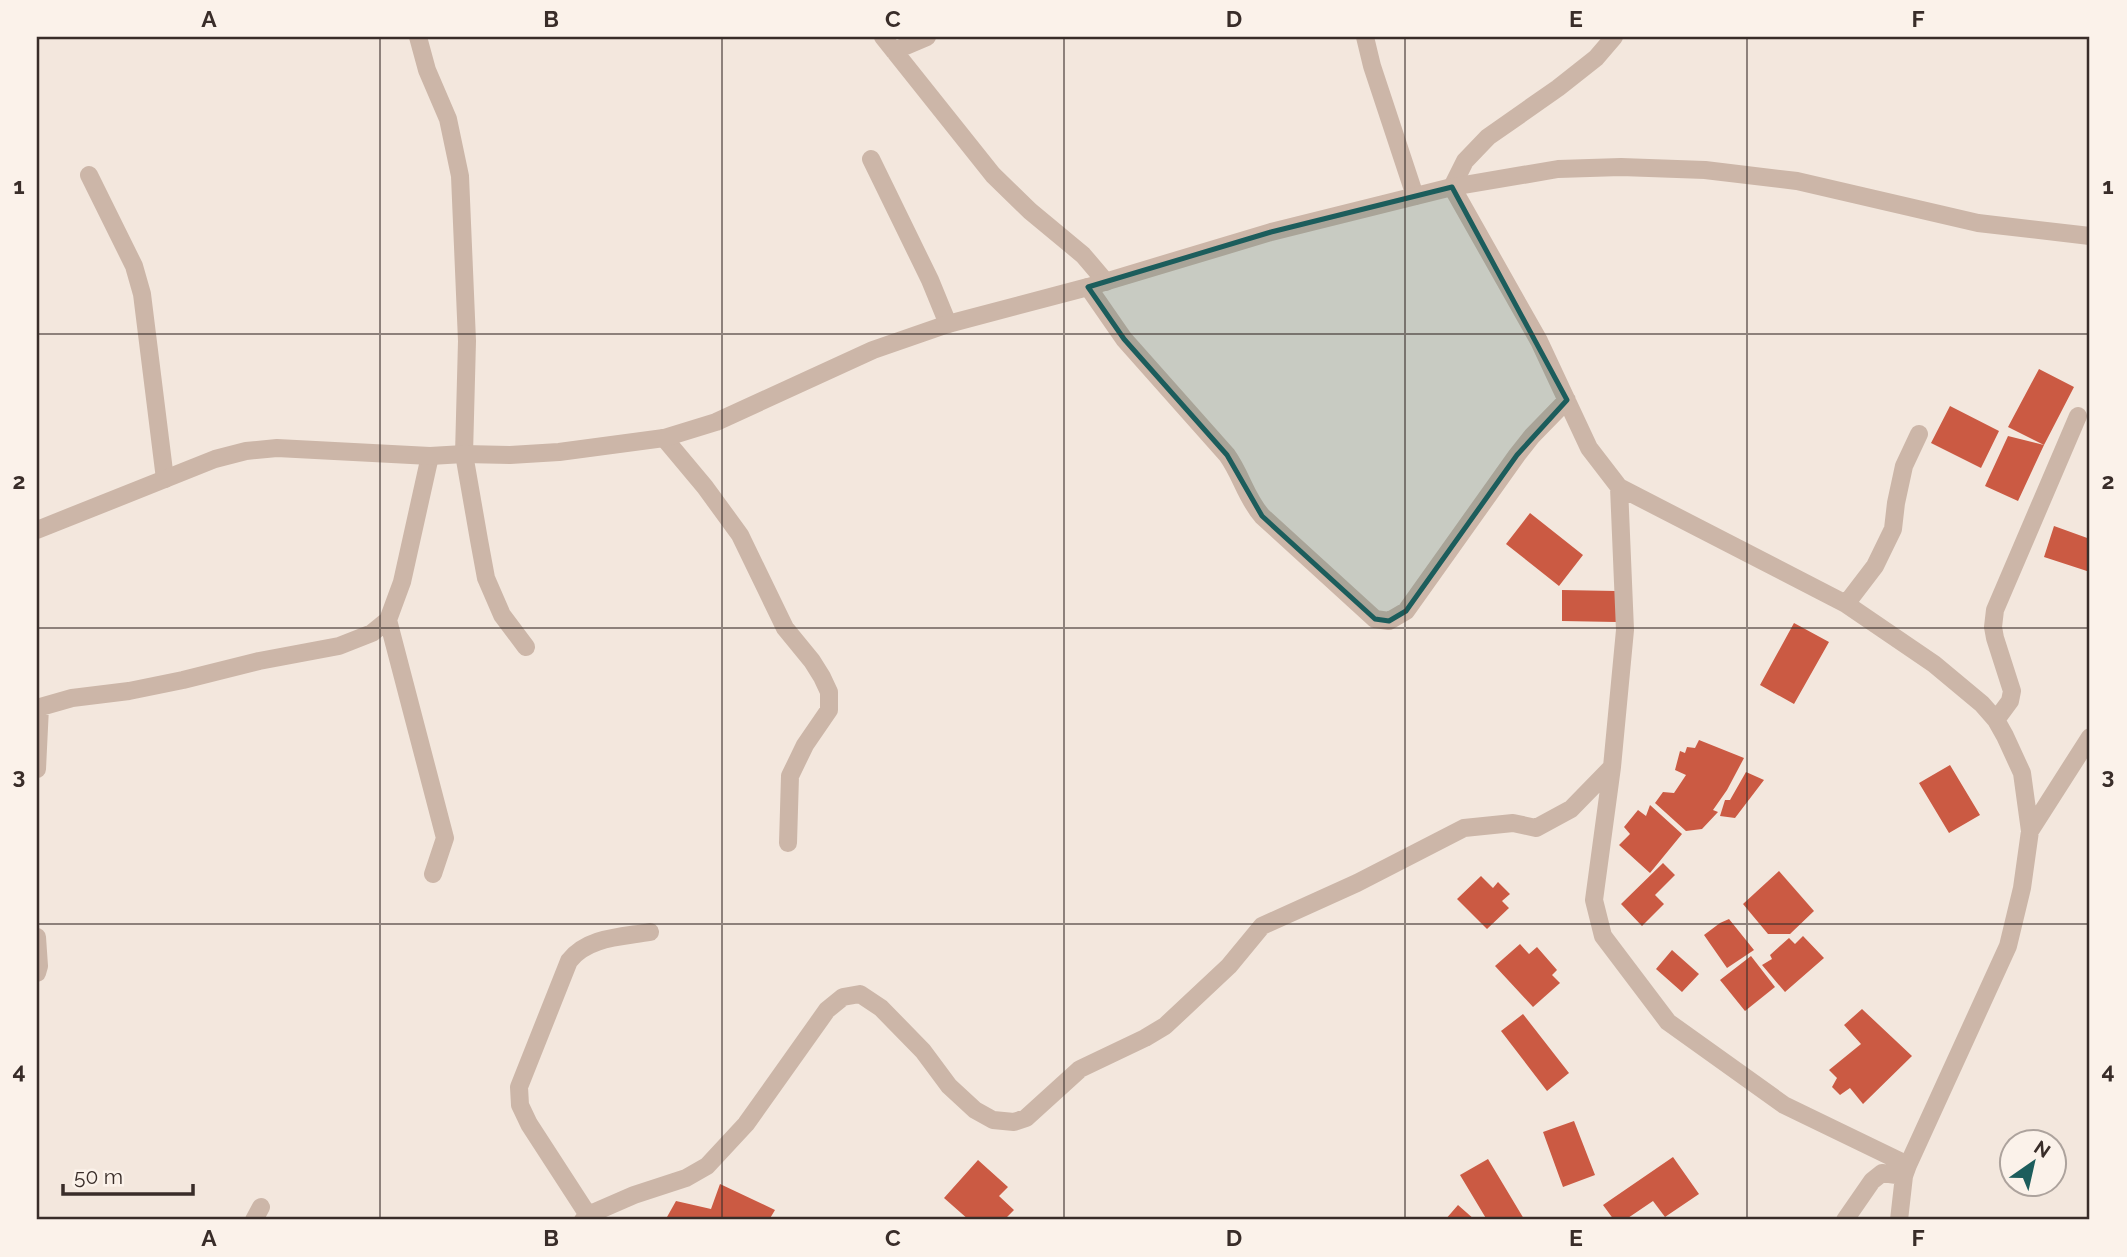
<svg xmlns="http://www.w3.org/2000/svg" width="2127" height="1257" viewBox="0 0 2127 1257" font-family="Raleway,sans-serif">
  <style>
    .building { fill: #cb5a43 }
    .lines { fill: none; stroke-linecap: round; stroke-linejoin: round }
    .minor { stroke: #ccb6a8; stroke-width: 18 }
    .tertiary { stroke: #ccb6a8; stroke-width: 18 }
    .marked { fill: #1c5d5c; fill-opacity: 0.2; stroke: #1c5d5c; stroke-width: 5; stroke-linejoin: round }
    .grid { fill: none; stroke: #392d29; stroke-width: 2; stroke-opacity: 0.55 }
    .neatline { fill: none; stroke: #392d29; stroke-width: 2.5 }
    .grid-label { font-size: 23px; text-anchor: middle; font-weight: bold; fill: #392d29 }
  </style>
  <rect width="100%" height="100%" fill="#f3e7dd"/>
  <!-- building -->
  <path class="building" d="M2039 369 2074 387 2044 445 2008 427Z
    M1950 406 1999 431 1981 468 1931 443Z
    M2008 436 2044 445 2018 501 1985 486Z
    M1530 513 1583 555 1559 586 1506 544Z
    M2054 526 2090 539V572L2044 557Z
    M1562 590 1616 591V622L1562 621Z
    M1794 623 1829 642 1794 704 1760 685Z
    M1699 740 1744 758 1727 790 1713 810 1718 812 1702 829 1686 831 1655 803 1663 792 1674 793 1686 775 1675 770 1680 751 1685 753 1687 747 1695 748Z
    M1950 765 1980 815 1949 833 1919 783Z
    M1746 772 1764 780 1735 818 1720 816 1725 800H1730Z
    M1650 805 1682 834 1650 873 1619 845 1630 834 1624 827 1638 810 1646 816Z
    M1663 863 1675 875 1655 895 1664 904 1642 926 1621 904Z
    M1779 871 1814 911 1790 934H1768L1743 904Z
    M1481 876 1493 888 1498 882 1510 894 1502 901 1509 908 1487 929 1457 899Z
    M1729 919 1754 950 1727 968 1704 935 1720 923Z
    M1803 936 1824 958 1785 992 1762 965 1772 959 1770 955 1789 938 1795 944Z
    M1520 944 1529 954 1537 947 1557 970 1552 975 1560 983 1533 1007 1495 966Z
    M1672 950 1699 974 1682 992 1656 969Z
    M1751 956 1775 987 1745 1011 1720 980Z
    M1862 1009 1912 1056 1863 1104 1850 1088 1840 1095 1832 1087 1837 1078 1829 1070 1861 1044 1844 1025Z
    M1523 1014 1569 1073 1547 1091 1501 1031Z
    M1574 1121 1595 1175 1563 1187 1543 1132Z
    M1673 1157 1699 1194 1665 1217 1653 1201 1625 1220H1614L1603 1205Z
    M1488 1159 1524 1219 1522 1220H1487L1460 1175Z
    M978 1160 1008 1187 999 1196 1014 1210 1004 1220H969L944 1198Z
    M720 1184 775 1210 769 1220H668L667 1217 676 1201 711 1209Z
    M1458 1205 1475 1220H1445Z"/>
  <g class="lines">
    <!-- minor -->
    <path class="minor" d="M418 37 427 70 448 119 460 176 467 341 464 454 479 540 486 578 502 615 526 647
      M883 37 993 175 1030 211 1083 255 1106 282
      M1365 37 1372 66 1415 196
      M1614 37 1596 58 1558 88 1488 137 1465 161 1452 187 1539 341 1589 448 1619 487 1846 604 1934 664 1982 704 1996 720 2005 736 2022 773 2030 831 2022 888 2008 946 1908 1165 1904 1176 1899 1220
      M894 51 927 37
      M871 159 930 280 948 324
      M89 175 134 266 142 294 165 479
      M1088 287 1124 339 1227 455C1242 476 1245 496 1262 516L1375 619 1389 621 1406 611 1517 455 1532 436 1567 400
      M664 438 705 487 740 535 785 628 812 661 822 677 829 692V710L805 745 790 776 788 843
      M1619 487 1625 630 1612 767 1594 900 1603 936 1668 1022 1784 1105 1908 1165
      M1846 604 1875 566 1893 529 1896 503 1904 466 1919 434
      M388 620 445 838 433 874
      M37 708 72 698 129 691 183 680 259 661 339 646 372 633 388 620 402 582 430 456
      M1996 720 2010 701 2012 691 1995 638 1993 627 1995 610 2078 416
      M37 769 40 707
      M2030 831 2090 737
      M37 937 39 966 37 973
      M588 1215 529 1124 520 1105 519 1087 569 961C587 937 622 937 650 932
      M254 1220 261 1207
      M583 1220 588 1215 634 1195 686 1178 707 1166 746 1124 827 1010 843 997 860 994 881 1008 923 1051 949 1086 975 1110 993 1120 1014 1122 1026 1118 1080 1069 1145 1038 1165 1026 1229 966 1262 926 1357 883 1464 828 1513 823 1536 828 1571 809 1612 767
      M1845 1220 1872 1181 1882 1173 1904 1176"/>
    <!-- tertiary -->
    <path class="tertiary" d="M37 530 215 459 246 451 277 448 430 456 464 454 510 455 559 452 664 438 716 422 873 350 948 324 1088 287 1271 232 1452 187 1558 169 1621 167 1705 170 1797 181 1978 223 2090 236"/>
  </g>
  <!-- marked area -->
  <path class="marked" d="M1452 187 1567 400 1517 455 1406 611 1389 621 1375 619 1262 516 1227 455 1124 339 1088 287 1271 232Z"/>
  <!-- grid -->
  <path class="grid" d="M380 37V1220M722 37V1220M1064 37V1220M1405 37V1220M1747 37V1220M37 334H2090M37 628H2090M37 924H2090"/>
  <!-- border -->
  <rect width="2127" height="1257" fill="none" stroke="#fbf2ea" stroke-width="77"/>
  <!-- north arrow -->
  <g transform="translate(2033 1163) rotate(34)"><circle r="33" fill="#fbf2ea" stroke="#ada39d" stroke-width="2"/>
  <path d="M0-5L12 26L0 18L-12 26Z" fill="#1c5d5c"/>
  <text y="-10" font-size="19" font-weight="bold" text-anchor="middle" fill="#392d29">N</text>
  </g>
  <!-- scale -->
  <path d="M63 1184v10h130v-10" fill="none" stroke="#392d29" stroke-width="3.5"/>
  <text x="74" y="1184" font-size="21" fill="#392d29" stroke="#fbf2ea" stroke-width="5" paint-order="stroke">50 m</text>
  <rect x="38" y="38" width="2050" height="1180" class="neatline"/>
  <g class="grid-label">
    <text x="209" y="27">A</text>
    <text x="551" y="27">B</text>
    <text x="893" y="27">C</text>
    <text x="1234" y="27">D</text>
    <text x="1576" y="27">E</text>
    <text x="1918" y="27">F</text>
    <text x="19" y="194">1</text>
    <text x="2108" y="194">1</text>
    <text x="19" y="489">2</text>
    <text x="2108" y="489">2</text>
    <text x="19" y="784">3</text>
    <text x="2108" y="784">3</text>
    <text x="19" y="1079">4</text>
    <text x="2108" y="1079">4</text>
    <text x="209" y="1246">A</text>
    <text x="551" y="1246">B</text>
    <text x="893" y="1246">C</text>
    <text x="1234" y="1246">D</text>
    <text x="1576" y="1246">E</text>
    <text x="1918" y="1246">F</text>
  </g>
</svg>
